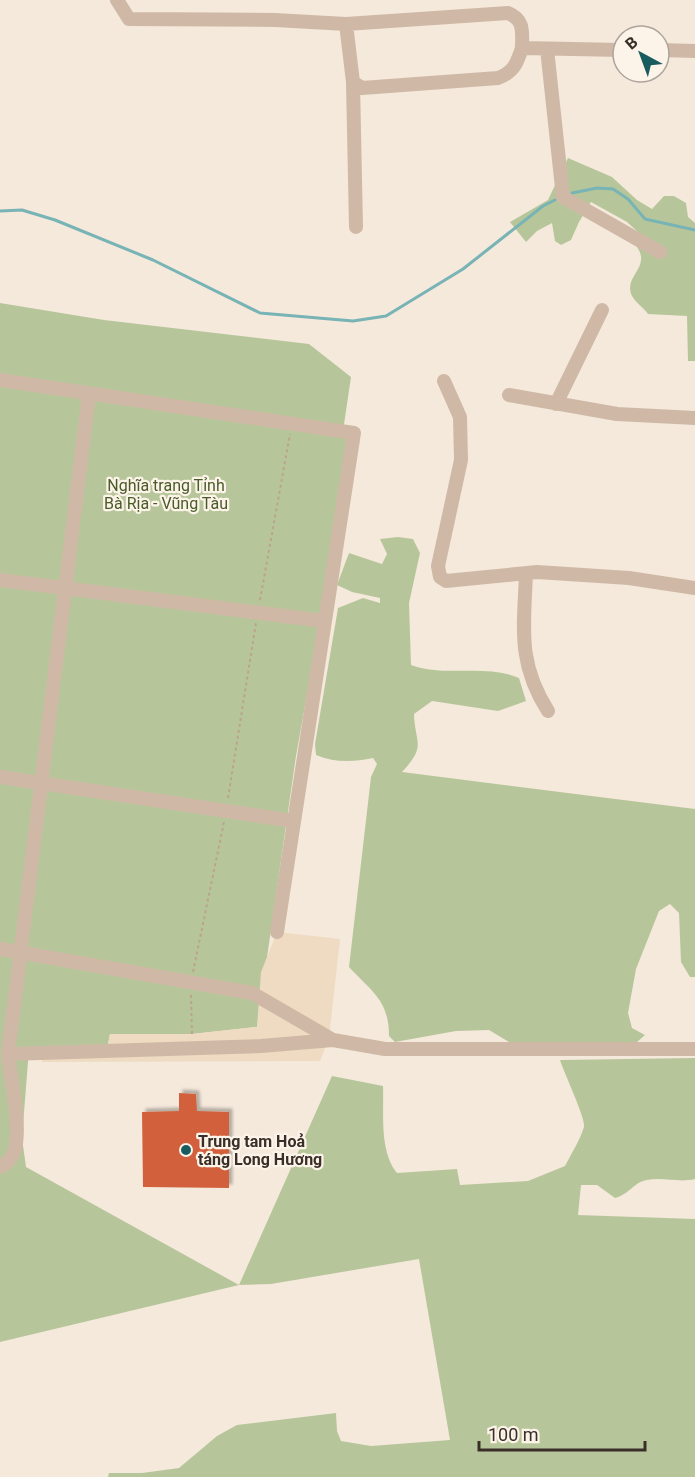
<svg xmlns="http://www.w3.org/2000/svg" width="695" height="1477" viewBox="0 0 695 1477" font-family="Roboto,sans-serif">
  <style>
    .green { fill: #b7c69a }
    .plaza { fill: #eedbc2 }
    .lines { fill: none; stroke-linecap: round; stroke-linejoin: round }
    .stream { stroke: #78b3b5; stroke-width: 3 }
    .building { fill: #d3613c; filter: url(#shadow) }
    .path { stroke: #bba390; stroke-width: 2; stroke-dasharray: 3 3; stroke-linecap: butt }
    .minor { stroke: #cfb9a6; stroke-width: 14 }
    .poi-dot { fill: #195c60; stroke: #fcf3e9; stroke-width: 2 }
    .labels { text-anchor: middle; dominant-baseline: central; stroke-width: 4.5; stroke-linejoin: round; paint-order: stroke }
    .park-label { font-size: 16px; fill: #495b29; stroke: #fcf3e9 }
    .poi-label { font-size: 16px; font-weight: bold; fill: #3a2e28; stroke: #fcf3e9; text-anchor: start }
  </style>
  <defs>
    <filter id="shadow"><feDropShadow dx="3.5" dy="-3.5" stdDeviation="1.5" flood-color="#0004"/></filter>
  </defs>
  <rect width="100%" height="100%" fill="#f5e9dc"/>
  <!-- green -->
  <path class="green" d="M568 158 612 177 637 200 652 209 664 196H674L686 203 688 217 695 223V361H688L687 316 648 314C644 308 636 303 632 296 622 275 655 267 634 243L638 232 627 222 591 202 579 222 571 240 561 245 555 241 552 223 537 231 526 242 510 222 548 200Z
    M0 303 104 320 309 344 351 377 343 431 354 433 296 756 257 1027 192 1034H110L107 1049H29L22 1138 26 1167 239 1285 332 1076 383 1086C384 1113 379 1151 397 1173L457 1169 460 1185 528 1181 565 1166C571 1154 580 1140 584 1127 586 1119 564 1073 560 1060L695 1058V1179C679 1183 664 1177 647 1180 634 1182 630 1194 615 1198L597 1185H581L578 1215 695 1219V1477H108L109 1473H142L179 1468 217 1436 237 1425 336 1413 337 1431 341 1441 371 1446 450 1440 419 1259 271 1284 239 1285 0 1342Z
    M398 537 413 539 420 553 409 603 411 665C446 678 484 663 519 678L526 701 498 711 432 701 414 714C415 744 427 745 402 772L695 809V977H690L681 962 679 913 670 904 659 911 636 969 628 1013 632 1028 645 1035 636 1043 509 1042 489 1030 456 1031 395 1042 389 1036C389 1000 372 992 349 967L371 777 377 764 373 758C354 762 335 763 316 755L315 744 338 608 363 598 380 603V598L352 592 337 585 349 553 382 564 387 554 380 539Z"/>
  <!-- plaza -->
  <path class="plaza" d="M277 932 340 939 329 1038 320 1061 42 1062 41 1049H107L110 1034H192L257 1027 261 972Z"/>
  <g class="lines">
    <!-- stream -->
    <path class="stream" d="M572 193 597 188 613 189 628 199 645 219 695 230
      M0 211 22 210 55 220 153 260 260 313 353 321 386 316 463 269 543 206 555 200"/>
  </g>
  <!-- building -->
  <path class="building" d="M179 1093 196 1094 197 1111 229 1112V1188L143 1187 142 1112 179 1111Z"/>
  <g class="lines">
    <!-- path -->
    <path class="path" d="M260 600 290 434
      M228 798 256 623
      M193 972 224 822
      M191 995 192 1034"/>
    <!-- minor -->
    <path class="minor" d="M117 0 129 19 275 20 346 24 508 13C525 20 522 32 522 48
      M346 24 353 82 362 88 498 78C514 72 517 63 522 48L623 50
      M547 49 563 197 660 252
      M659 50 695 51
      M353 82 356 227
      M0 380 354 433 277 932
      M444 381 460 417 461 460 438 566 440 577 446 581 537 572 629 578 695 588
      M509 395 617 414 695 418
      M556 404 602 310
      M526 573C524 628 517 662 548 711
      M0 580 324 621
      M0 777 293 821
      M0 949 252 993 333 1040
      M8 1054 261 1046 333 1040 385 1049H695
      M0 1167C7 1164 13 1157 15 1149 21 1123 11 1081 8 1054L89 394"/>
  </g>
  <!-- markers -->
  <circle class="poi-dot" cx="186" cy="1150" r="6"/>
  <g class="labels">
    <!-- park labels -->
    <g class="park-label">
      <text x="166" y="485">Nghĩa trang Tỉnh<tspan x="166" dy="18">Bà Rịa - Vũng Tàu</tspan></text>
    </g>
    <!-- poi labels -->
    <g class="poi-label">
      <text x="198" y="1141">Trung tam Hoả<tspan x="198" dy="18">táng Long Hương</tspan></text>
    </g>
  </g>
  <!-- north arrow -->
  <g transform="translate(641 54) rotate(319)"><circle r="28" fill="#fcf3e9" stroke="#aea49c" stroke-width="1.5"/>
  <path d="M0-4.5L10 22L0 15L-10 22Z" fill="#195c60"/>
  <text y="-9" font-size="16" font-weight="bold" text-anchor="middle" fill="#3a2e28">B</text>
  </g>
  <!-- scale -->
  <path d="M479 1441v9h166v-9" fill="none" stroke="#3a2e28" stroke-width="3"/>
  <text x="488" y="1441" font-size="18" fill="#3a2e28" stroke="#fcf3e9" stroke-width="4.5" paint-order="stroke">100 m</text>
</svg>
